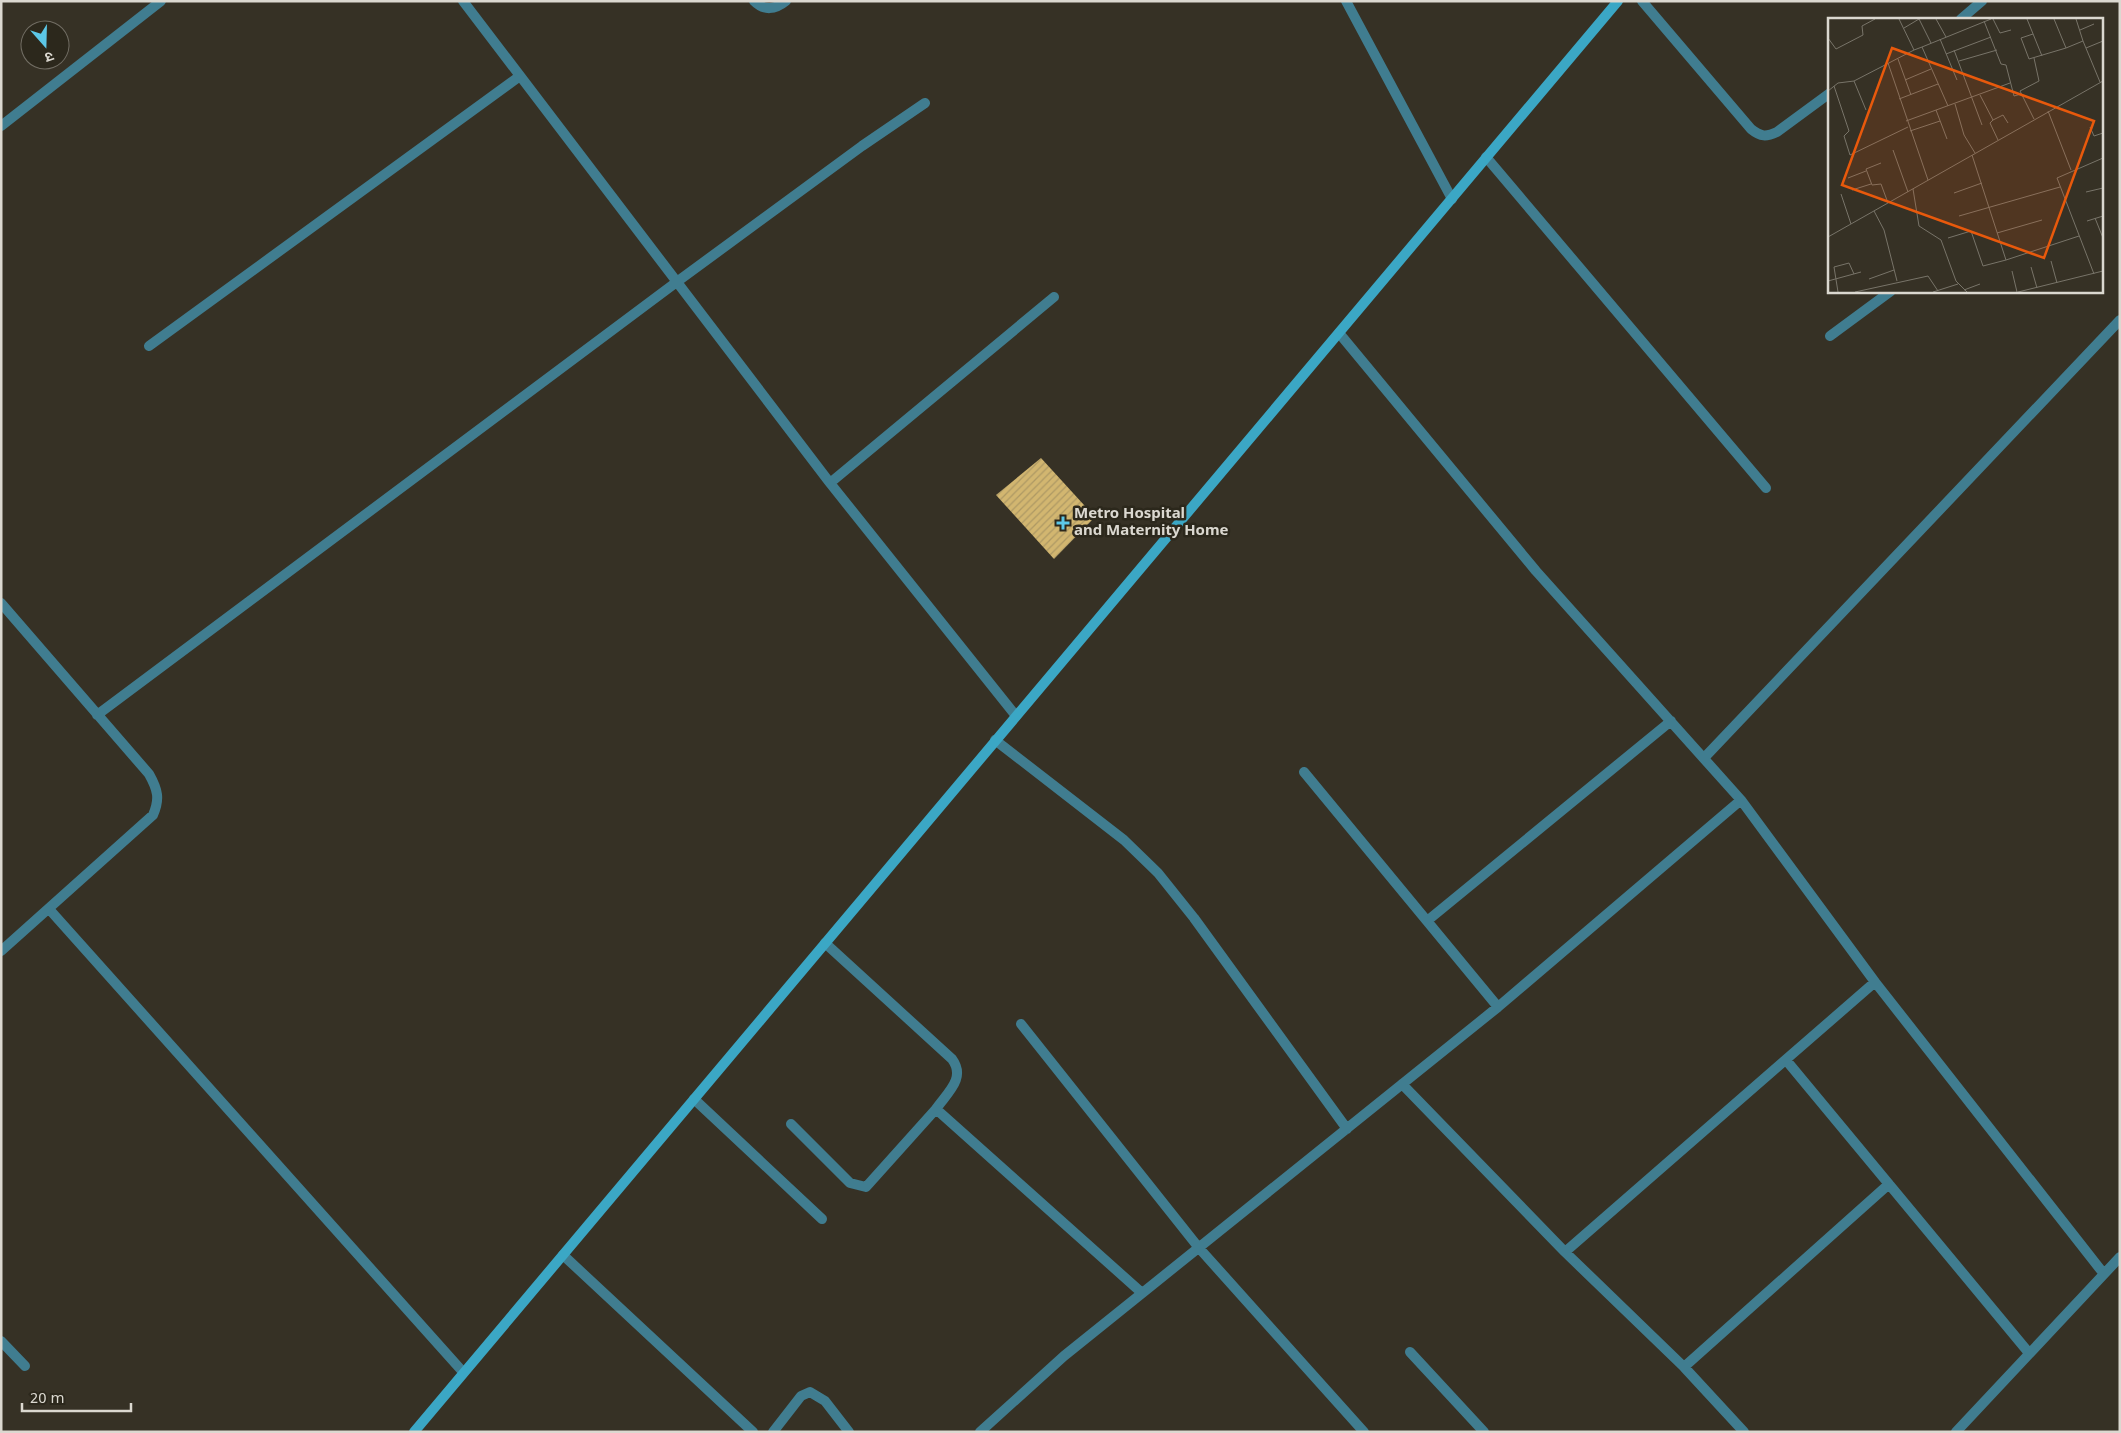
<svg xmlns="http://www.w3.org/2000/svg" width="2121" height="1433" viewBox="0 0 2121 1433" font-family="Georgia,'Noto Sans Devanagari',serif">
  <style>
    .building { fill: url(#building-hatch) }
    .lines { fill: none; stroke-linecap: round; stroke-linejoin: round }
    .lane { stroke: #407d90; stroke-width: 10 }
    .street { stroke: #407d90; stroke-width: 10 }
    .secondary { stroke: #3ba7c5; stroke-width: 10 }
    .poi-dot { fill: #5cc7e7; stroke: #2c281c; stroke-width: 2 }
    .labels { text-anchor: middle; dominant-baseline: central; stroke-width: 5; stroke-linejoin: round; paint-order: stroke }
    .poi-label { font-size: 15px; font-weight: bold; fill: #dbd8d0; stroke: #2c281c; text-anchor: start }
    .inset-road { fill: none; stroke: #787469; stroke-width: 1 }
    .view { fill: #e8590c; fill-opacity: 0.15; stroke: #e8590c; stroke-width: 2.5 }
    .inset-edge { fill: none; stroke: #dbd8d0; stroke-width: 2.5 }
  </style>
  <defs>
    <pattern id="building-hatch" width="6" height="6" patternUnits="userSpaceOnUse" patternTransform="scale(1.25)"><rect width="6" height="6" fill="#d2b670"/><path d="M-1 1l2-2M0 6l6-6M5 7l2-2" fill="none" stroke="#ae9964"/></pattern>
  </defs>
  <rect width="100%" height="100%" fill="#363125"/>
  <!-- building -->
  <path class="building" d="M1041 458 1095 517 1054 559 996 495Z"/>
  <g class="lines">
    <!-- lane -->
    <path class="lane" d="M694 1099 822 1219"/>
    <!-- street -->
    <path class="street" d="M463 1 830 483 1016 716
      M754 1C764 11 775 10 786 1
      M1346 1 1452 199
      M1642 1 1751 129C1761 137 1766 137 1777 132L1830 93
      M1961 19 1982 1
      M1 126 161 1
      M1486 157 1766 488
      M1339 333 1536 571 1741 800 1875 982 2104 1274
      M1830 336 1891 291
      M149 346 520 76
      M830 483 1054 297
      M1 603 149 774C158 790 160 799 153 815L1 951
      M97 715 678 281 862 146 925 103
      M995 740 1124 840 1158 873 1194 918 1347 1129
      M1704 758 2120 320
      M1304 772 1498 1007
      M49 909 463 1372
      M1427 921 1671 721
      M825 943 952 1059C966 1078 948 1092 936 1109L1142 1293
      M1021 1024 1199 1248 1364 1432
      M1786 1060 2029 1353
      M1402 1084 1565 1252 1684 1367 1744 1432
      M791 1124 850 1183 866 1187 936 1109
      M1565 1252 1875 982
      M563 1255 753 1432
      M1 1341 25 1366
      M1410 1352 1484 1432
      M1684 1367 1889 1184
      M773 1432 801 1396 810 1392 825 1401 849 1432
      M980 1432 1064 1356 1498 1007 1741 800
      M1956 1432 2120 1257"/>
    <!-- secondary -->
    <path class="secondary" d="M414 1432 1618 1"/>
  </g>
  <!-- markers -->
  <path class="poi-dot" d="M1060.5 515.5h5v5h5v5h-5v5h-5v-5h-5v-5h5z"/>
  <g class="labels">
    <!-- poi labels -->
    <g class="poi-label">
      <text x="1074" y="514">Metro Hospital<tspan x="1074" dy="17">and Maternity Home</tspan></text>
    </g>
  </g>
  <!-- overview -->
  <g transform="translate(1828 18)">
    <rect width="275" height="275" fill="#363125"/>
    <path class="inset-road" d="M71 1 86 32 94 29 120 88M108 1 118 19M165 1 172 15 183 12M199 1 214 38M226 1 238 30 255 23 272 64M248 1 255 23M156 3 173 46 178 47 186 78 193 76M76 10 91 1 103 25M252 12 266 6M205 16 193 20 201 41 238 30M0 20 8 31 35 17 34 8 47 1M112 21 129 62M94 29 163 1M258 30 275 23M126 32 154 107M118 36 163 19M206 40 211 63 192 73 206 101M70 41 83 77M131 43 169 32M60 45 100 162M77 62 103 51M26 63 38 92M6 68 21 113 16 118 22 137 80 109M0 73 10 65 26 63 86 32M152 77 165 102 162 105 170 122M71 81 110 66M127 86 136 117 147 135M108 92 119 121M220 93 243 152M165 102 175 97 180 105M78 103 182 65M262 109 266 118 275 115M82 113 112 103M65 132 80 174M144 137 178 242 251 218M53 145 38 151 44 167 53 166 60 185M20 160 38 153M85 171 91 208 113 222 128 263 139 274M24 172 43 166M258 174 275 170M126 175 154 165M13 176 23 206M46 193 56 212 69 263M131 198 232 169M267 200 275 220M259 203 275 198M169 215 214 202M0 219 275 63M120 220 143 213 155 248 178 242M223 243 229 265M203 249 209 270M184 253 189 274M266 256 229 160 275 140M41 261 66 252M0 263 33 254M136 272 152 266M10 274 6 249 21 245 26 256M27 274 100 258 110 273M105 274 130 266M190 274 275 253"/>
    <path class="view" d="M64 30 266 103 216 240 14 167Z"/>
    <rect width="275" height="275" class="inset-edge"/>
  </g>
  <!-- border -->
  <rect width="2121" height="1433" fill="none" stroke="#dbd8d0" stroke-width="5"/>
  <!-- north arrow -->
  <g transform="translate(45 45) rotate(160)"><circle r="24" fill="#2c281c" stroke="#726e64"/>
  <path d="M0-4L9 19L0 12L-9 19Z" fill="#5cc7e7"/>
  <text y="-8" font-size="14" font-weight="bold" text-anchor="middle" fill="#dbd8d0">उ</text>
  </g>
  <!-- scale -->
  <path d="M22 1403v8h109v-8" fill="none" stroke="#dbd8d0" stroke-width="2.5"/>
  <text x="30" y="1403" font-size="15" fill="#dbd8d0" stroke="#2c281c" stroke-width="4" paint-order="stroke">20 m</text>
</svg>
